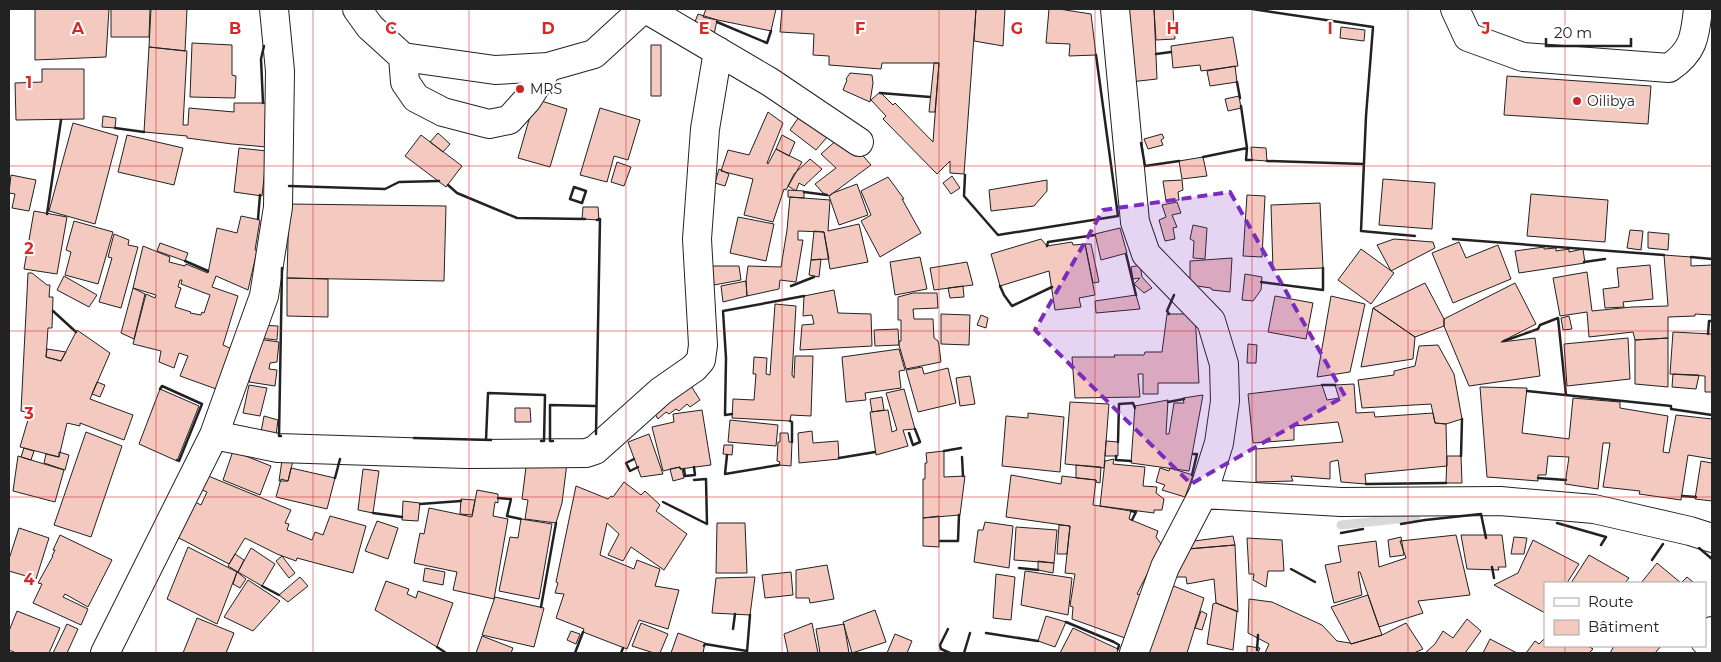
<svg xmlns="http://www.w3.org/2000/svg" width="1721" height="662" viewBox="0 0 1721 662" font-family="Montserrat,sans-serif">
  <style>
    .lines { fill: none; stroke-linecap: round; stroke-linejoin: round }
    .stream { stroke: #d9d9d9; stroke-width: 9 }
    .building { fill: #f3c9c0; stroke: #222; fill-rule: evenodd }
    .minor-casing { stroke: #222; stroke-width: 30 }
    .minor { stroke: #fff; stroke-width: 28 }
    .wall { stroke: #222; stroke-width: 2.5 }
    .marked { fill: #7b2cbf; fill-opacity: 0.2; stroke: #7b2cbf; stroke-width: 4; stroke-dasharray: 10 6; stroke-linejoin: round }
    .grid { fill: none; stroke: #d62828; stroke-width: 1; stroke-opacity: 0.55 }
    .poi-dot { fill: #c62828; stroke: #fff; stroke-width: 2 }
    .labels { text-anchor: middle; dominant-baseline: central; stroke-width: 4; stroke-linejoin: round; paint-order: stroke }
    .poi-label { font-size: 14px; fill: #222; stroke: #fff; text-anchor: start }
    .grid-label { font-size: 16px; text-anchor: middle; font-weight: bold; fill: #d62828; stroke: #fff; stroke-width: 4; stroke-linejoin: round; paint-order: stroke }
  </style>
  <rect width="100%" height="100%" fill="#fff"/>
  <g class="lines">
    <!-- stream -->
    <path class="stream" d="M1341 525 1416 517"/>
  </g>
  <!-- building -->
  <path class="building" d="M35 9H109L106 57 35 60Z
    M111 9H150L149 37H111Z
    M151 9H187L185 51 149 47Z
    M706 9H776L771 31 703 17Z
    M782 9H976L964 174 950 173V161L937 174 883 119 886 116 871 100 880 92 893 105 895 103 933 142 939 63H882L881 69 829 65V56L813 55 814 34 780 32Z
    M976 9H1005L1003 46 974 41Z
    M1049 9H1059L1091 14 1096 55 1069 56 1070 44 1046 43Z
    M1120 9H1154L1157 79 1130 82Z
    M1154 9H1173L1175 39 1156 40Z
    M698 14 717 20 714 35 693 27Z
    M1341 27 1365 30 1364 41 1340 38Z
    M1233 37 1238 66 1201 71 1200 65 1173 68 1171 46Z
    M192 43 232 45V75L236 76 235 98 190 97Z
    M651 45H661V96H651Z
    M149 47 187 51 183 125H188L189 108 234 112V103H266L267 147 232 144 187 138V136L144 132Z
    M934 63H939L935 112H929Z
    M1235 66 1237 82 1210 86 1207 71Z
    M42 69H84V119L16 120 15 83 42 82Z
    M850 73 872 75 873 83 870 102 843 90 847 80 846 79Z
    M1507 76 1651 86 1648 124 1504 115Z
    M1239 96 1241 108 1228 111 1225 99Z
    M535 99 567 109 550 167 518 158Z
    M600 108 640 120 628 160 614 156 607 182 580 175Z
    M768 112 783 123 767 163 768 164 776 149 802 162 786 190 784 189 773 222 744 215 753 179 721 171 728 150 749 155Z
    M801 114 828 136 816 150 790 130Z
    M103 116 116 118 115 128 102 127Z
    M73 123 118 136 95 224 49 211Z
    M438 133 450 144 443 152 430 142Z
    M1162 134 1164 138 1161 140 1163 145 1148 149 1144 139Z
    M127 135 183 148 174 185 118 172Z
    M421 135 462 166 446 187 405 156Z
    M782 135 795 142 789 156 776 149Z
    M839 138 858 150 871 165 829 196 823 193 815 184 836 168 821 154Z
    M1251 147 1266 148 1267 161 1252 160Z
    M239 148 267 151 262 196 234 192Z
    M1203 157 1207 176 1182 179 1179 161Z
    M810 159 822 169 804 186 799 183 796 191 788 186 794 174Z
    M617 162 631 167 624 186 611 182Z
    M719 169 729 174 725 186 715 183Z
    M11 175 36 180 29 211 12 208 15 194 9 193Z
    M952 176 960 188 951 194 943 183Z
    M888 177 904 199H902L921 233 880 257 861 221 871 215 861 191Z
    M1383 179 1435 183 1432 229 1379 225Z
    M1047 180V191L1034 206 991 211 989 190Z
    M1182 180 1183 190 1178 192 1179 200 1166 201 1163 181Z
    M857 184 868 215 839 225 829 196 833 193Z
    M788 190 804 191V198L788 197Z
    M1531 194 1608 200 1605 242 1527 236Z
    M1247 195 1265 196 1262 257 1243 256Z
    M790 197 830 200 828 231 859 224 868 262 830 269 824 232 798 231V240H803L796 282 780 280 779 289 747 296 746 281 748 266 781 267 787 230Z
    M1177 202 1181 213 1172 215 1177 227 1173 228 1175 239 1165 241 1159 220 1166 217 1162 205Z
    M1320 203 1323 268 1273 270 1271 205Z
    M289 204 446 206 444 281 287 278Z
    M583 207H598L599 220 582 219Z
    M34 211 67 217 57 274 24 269Z
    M241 216 260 220 255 250 257 251 248 290 216 276 212 287 238 296 223 345 232 349 219 390 180 376 188 356 179 353 174 368 159 362 161 351 133 344 146 294 155 298 156 295 133 288 143 246 170 257 169 262 185 266 186 264 208 273 217 228 237 233ZM180 280H182L181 284 210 295 204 313 202 312 201 315 190 313 191 312 175 307 181 288 178 287Z
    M738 217 774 224 766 261 730 253Z
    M74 221 113 232 98 284 65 275 71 252 66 250Z
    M1193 225 1207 228 1205 259 1193 258 1194 241 1190 239Z
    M1120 228 1127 253 1101 260 1095 234Z
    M1630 230 1643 231 1641 250 1627 248Z
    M814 231 824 232 829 259 811 260Z
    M1648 232 1669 234 1668 250 1648 248Z
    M114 234 129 240 128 245 138 247 121 308 99 302 112 258 108 257Z
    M1041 239 1047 246 1072 242 1073 245 1085 244 1095 295 1079 298 1081 307 1055 310 1049 271 1000 286 991 254Z
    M1394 239 1433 242 1435 248 1391 271 1377 245Z
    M1459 242 1466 258 1498 245 1511 279 1453 303 1432 253Z
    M160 243 188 253 185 261 157 251Z
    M1085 244H1091L1099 282 1093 283Z
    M1544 247V249L1556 248V251L1569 249V252L1583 249 1585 263 1519 273 1515 251Z
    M1361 249 1394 273 1371 304 1338 280Z
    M1664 255 1691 257V266L1712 265V315L1695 314V316L1668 317V338L1635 340 1633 332 1589 337 1587 312 1560 316 1553 278 1587 272 1592 311 1632 307 1668 306Z
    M920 257 927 289 895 295 890 262Z
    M1232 258 1230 292 1212 290 1211 288 1190 285V261Z
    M821 259 819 277 809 275 811 260Z
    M967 262 973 285 934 290 930 268Z
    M1140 265 1142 277 1152 288 1144 293 1134 284 1140 278 1133 279 1131 267Z
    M1650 265 1653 299 1623 302 1624 307 1605 308 1603 289 1619 287 1617 268Z
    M712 266H739L741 280 714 285Z
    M28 273H32L47 285H50L49 297H53L52 328H48L46 357 61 361 77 330 110 353 90 399 133 415 124 440 80 423V426L67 423 59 457 20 447 30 413 21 411Z
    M1245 274 1262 277 1261 290 1253 301 1242 300Z
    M64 276 97 295 89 307 57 290Z
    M287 278 328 279V317L287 316Z
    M746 281 747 296 723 302 721 286Z
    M1425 283 1444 319V326L1415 337 1373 308Z
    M1515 283 1536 324 1501 342 1535 338 1540 376 1469 386 1444 326V319Z
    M963 286 964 297 950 298 948 288Z
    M133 288 145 294 134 339 121 333Z
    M834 290 838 313 871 314 872 346 800 350 802 325 814 324 812 315 803 316 804 296Z
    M913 293H937L938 308 913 309 914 319H933L934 338 938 341 939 345 941 362 906 369 899 345V341H901V320H898V297Z
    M1136 295 1140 309 1096 313 1095 301Z
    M1275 296 1313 303 1306 339 1268 332Z
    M1331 296 1365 304 1350 372 1317 377Z
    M775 304 796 306 792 375 794 378 795 356H813L811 416 791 415 790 421 732 418 733 399 754 400 756 374H753L754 357 767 358 766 374 770 375Z
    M1373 308 1415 337 1413 359 1361 367Z
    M941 314 970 315 969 345 941 344Z
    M1167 314H1195L1199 383H1158V394H1143V374H1138L1140 397 1075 398 1072 357H1115L1114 355H1144L1145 352H1162Z
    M981 315 988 318 986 328 977 325Z
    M1569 316 1572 329 1563 330 1561 318Z
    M260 325 278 326 277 340 259 338Z
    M898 329 899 345 875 346 874 330Z
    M1673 332 1712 334V392H1705V376L1670 374Z
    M1628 338 1630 379 1567 386 1564 344Z
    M1668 338V387L1635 384V340Z
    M257 339 279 342 277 362 270 363 269 369 277 370 275 386 249 382Z
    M1248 344 1257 345 1256 363H1247Z
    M1438 345 1454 374 1462 419 1446 424 1435 423 1431 404 1362 408 1358 380 1394 375V371L1415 366 1419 346Z
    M47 349 66 352 61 361 46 357Z
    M899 349 905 370 899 371 901 388 865 393 866 400 846 402 842 357Z
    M922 367 924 374 948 368 956 403 918 412 906 370Z
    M1673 374 1699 375 1696 389 1672 387Z
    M970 376 975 404 960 406 956 378Z
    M686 378 700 400 690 407 687 404 679 411 676 409 669 414 666 412 658 419 655 414Z
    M97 382 105 385 100 397 92 394Z
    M1354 384 1356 413 1374 412 1375 417 1433 413 1435 423 1446 424 1447 466 1365 474 1366 484 1341 482 1338 460 1330 462V479L1291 476 1293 481 1256 482V449L1343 442 1338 422 1294 426V440L1253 443 1248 394 1322 385 1327 400 1339 398 1335 385Z
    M249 385 267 388 260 416 243 413Z
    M1480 387 1527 388 1522 433 1569 439 1573 398 1620 402V408L1668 416 1663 452 1669 453 1676 415 1712 419V459L1688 455 1681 500 1639 494 1640 491 1603 487 1610 443H1603L1598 489 1565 484 1569 457 1548 456 1546 475H1538V481L1487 477Z
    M160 389 199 406 177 461 139 444Z
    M904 389 915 429 903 430 908 446 876 455 870 412 888 410 892 432 897 430 886 393Z
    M1203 395 1189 471 1131 463 1135 406 1168 400 1166 434H1169L1174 403H1184L1183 398Z
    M882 397 884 410 872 412 870 399Z
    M1070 402 1109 404 1104 468 1065 464Z
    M515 408H530L531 422H515Z
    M702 410 711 465 680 469V467L663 471 652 427 674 422 673 414Z
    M1028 413 1064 417 1060 472 1002 466 1006 416 1028 418Z
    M264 416 278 420 276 435 261 432Z
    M730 420 778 425 776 446 728 442Z
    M812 431 813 443 838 441 839 459 799 463 798 433Z
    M86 432 122 446 91 537 54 525Z
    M780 433H788L789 442H792L791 466 779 465 780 462 777 461 778 442H780Z
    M649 434 663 474 641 477 628 442Z
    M1106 441 1118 442V456H1105Z
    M724 445H733L732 455 723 454Z
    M24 448 34 451 31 460 21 457Z
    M233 451 271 466 260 495 223 480Z
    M944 451V477L965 476 960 515 923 518V479H925V463H927L926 453Z
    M59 452 69 455 65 470 44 463 46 454 59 457Z
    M18 456 64 470 55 502 13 491Z
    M1447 456H1461L1462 483H1446Z
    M527 459 567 463 562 503 556 523 525 519 528 500 522 499Z
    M1114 459 1113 464 1145 467 1143 486 1157 487 1156 493 1164 499 1162 510H1154V513L1100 506 1105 461Z
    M282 460 293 461 288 481H279Z
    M1701 461 1712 463V501L1695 499Z
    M1076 465 1101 467 1100 483 1096 482V480L1076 478Z
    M680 467V469H682L684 478 673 481 670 469Z
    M291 468 335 478 327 509 276 497 281 479 288 481Z
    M1160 468 1169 471 1170 468 1193 475 1185 497 1162 490 1165 485 1156 482Z
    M363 469 379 471 373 513 358 510Z
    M201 473 291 510 285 523 289 524 287 530 312 540 315 532 323 535 330 516 366 526 353 573 297 558 296 561 277 554 245 538 229 564 177 537 195 502 201 505 207 492 195 487Z
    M1011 475 1061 484 1062 476 1096 480 1093 505 1131 511 1129 519 1158 531 1156 537 1162 545 1137 594 1141 595 1125 638 1072 619 1073 607 1070 606 1075 574 1065 573 1070 526 1006 517Z
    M624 482 641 495 645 491 660 505 656 511 687 534 664 570 631 547 623 561 608 555 619 534 607 523 600 555 634 569 637 560 660 569 655 586 679 590 668 629 639 620 627 649 583 632 584 629 556 618 564 594 555 593 558 583 556 582 576 486 608 499 611 496 613 497Z
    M477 490 498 494V503L495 502 493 516 508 519 494 599 453 590 457 572 414 563 420 533 424 534 429 508 472 517Z
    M461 499 475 500 472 515 460 514Z
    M403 501 420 503 418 521 402 520Z
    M939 516V547L923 546V518Z
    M521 519 552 524 539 599 499 591 510 537 518 538Z
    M377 521 398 528 388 559 365 551Z
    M985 522 1013 526 1009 568 974 562 978 530H983Z
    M717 523H745L747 573H716Z
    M1059 525 1070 526 1067 554H1057Z
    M1016 527 1057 530 1054 563 1014 560Z
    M19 528 49 538 36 579 9 571V559Z
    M60 535 112 560 88 607 65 594 63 597 88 609 81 625 33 603 42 584 38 583 53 556H52L55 550H53Z
    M1456 535 1470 595 1418 601 1423 613 1379 627 1360 572H1358L1362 595 1334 603 1325 565 1341 562 1338 546 1376 541 1379 567 1406 558 1400 541Z
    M1461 535H1502L1506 567H1498L1499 570 1467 569Z
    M1233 536 1235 545 1186 549V542Z
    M1401 537 1404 555 1390 557 1388 540Z
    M1514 537 1527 538 1524 554H1511Z
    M1247 538 1282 540 1284 571H1268L1266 587 1253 580 1254 574H1249Z
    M1533 540 1579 564 1567 583H1545V613L1494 585 1518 573Z
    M1235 545 1238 612 1216 603 1214 579 1187 584 1186 577H1169L1177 550Z
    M188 547 237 572 217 624 167 599Z
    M251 548 275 564 262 586 238 572Z
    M235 554 244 560 238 572 228 566Z
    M1589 555 1629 578 1625 583H1571Z
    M282 556 295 573 289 578 276 561Z
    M1038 561 1054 563 1053 573 1038 570Z
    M1657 563 1681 583 1687 577 1693 582 1692 583H1641Z
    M827 565 834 599 810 603 809 598H796V570Z
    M425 568 445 572 443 585 423 581Z
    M1025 571 1072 578 1068 615 1021 605Z
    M237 572 246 579 240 588 233 584Z
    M791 572 793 595 765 598 762 575Z
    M996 574 1015 577 1011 620 993 618Z
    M300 577 308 586 288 602 279 595Z
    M755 577 750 615 712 613 716 578Z
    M248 580 280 601 253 631 224 617Z
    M386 581 409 589 407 594 416 598 418 591 453 603 437 647 375 610Z
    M1166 583 1204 598 1187 653H1143Z
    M1368 595 1382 635 1351 644 1331 607Z
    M495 597 544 608 534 647 482 635Z
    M1249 599 1272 602 1322 625 1337 641 1350 643 1351 644 1382 635 1406 623 1423 649 1414 653H1265L1269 644 1248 633Z
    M1216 603 1237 611 1233 650 1207 644 1213 604Z
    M875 610 886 642 852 653 843 622Z
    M17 611 60 628 49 653H16L9 650V631Z
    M1201 611 1207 614 1202 630 1195 628Z
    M1046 616 1066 622 1055 647 1038 641Z
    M197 618 234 633 226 653H183Z
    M1467 619 1481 631 1465 653H1425L1435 644 1443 631 1453 638Z
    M641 623 668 634 660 653H654L632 646Z
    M812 623 818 653H788L784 634Z
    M67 624 78 629 67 653H53Z
    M844 624 849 653H820L816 629Z
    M1073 628 1118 649 1117 653H1060Z
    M571 631 580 634 576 644 567 640Z
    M678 633 705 643 703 653H671Z
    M895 634 912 641 907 653H887Z
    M482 636 513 648 511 653H476Z
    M1545 638V646H1588L1593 649 1589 653H1526L1535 641 1539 644Z
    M1490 639 1517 653H1483Z
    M1247 646 1260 648 1258 653H1247Z
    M1614 646H1661L1655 653H1610Z"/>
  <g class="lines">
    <defs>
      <path id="minor" d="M357 9 370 27 403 57 495 70 548 67 594 54 643 9
        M646 9 770 82 859 142
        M1115 9 1135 222 1146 254 1211 321 1224 364 1225 401 1219 443 1203 494 1165 567 1134 653
        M1455 9 1468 37 1523 57 1669 68C1694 51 1695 36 1698 9
        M403 57 405 82 416 98 443 112 489 124 509 120 527 100 548 67
        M214 435 278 448 466 454 586 453 595 450 661 391 694 368 701 360 703 345 697 239 705 129 718 51
        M1203 494 1341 502 1500 501 1594 509 1690 531 1712 538
        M1705 641 1712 631
        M105 653 214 435 264 296 278 207 280 71 274 9"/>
    </defs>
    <!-- minor casing -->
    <use href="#minor" class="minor-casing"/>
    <!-- minor -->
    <use href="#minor" class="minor"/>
    <!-- wall -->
    <path class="wall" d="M1252 9 1373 27 1366 116 1361 231 1415 236
      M717 22 767 43 771 31
      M1156 54 1171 52
      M1237 82 1240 98
      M880 93 930 97
      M263 103 261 59 264 46
      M1241 106 1247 148 1246 160H1252
      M115 128 144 132
      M1141 143 1145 166 1179 161
      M1203 157 1247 148
      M1267 161 1364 164
      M965 175 964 196 998 235 1118 216 1096 55
      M448 185 457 193 517 218 585 219
      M289 186 385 189 399 182 439 181
      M574 187 586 191 582 203 570 199Z
      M804 192 827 195
      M47 214 61 120
      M258 219 260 195
      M1453 239 1664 255
      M1047 246 1048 242 1095 235
      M1126 254 1136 295
      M1691 257 1712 259
      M185 261 208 271
      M1584 262 1605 259
      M1261 282 1323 290V268
      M791 286 814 277
      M1000 286 1004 295 1012 306 1052 287
      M53 311 76 332
      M1169 314 1167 311 1174 295
      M1708 334 1709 321H1712
      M1504 341 1538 329 1540 325 1558 318 1566 395
      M1322 385H1335
      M160 389 162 386 202 404 179 461 177 460
      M1527 391 1671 406V409L1712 415
      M1168 402 1184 399
      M732 414 725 415 726 358 723 311 804 296
      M790 421 792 422V442
      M909 433 913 445 920 442 915 429
      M596 434 600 219 597 220
      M281 436H279L282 268
      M414 438 491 440
      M486 440 488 393 545 395 544 441H541
      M553 441H550V405L596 406
      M1118 442 1119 404 1133 403 1135 408
      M944 451 961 448
      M727 455 725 474 779 465
      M1116 456V460L1131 461
      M1461 456 1462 419
      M962 457 963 476
      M839 458 875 452
      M634 459 626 463 630 471 638 467
      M684 469 685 476 695 475 694 467
      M1192 475 1197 454H1193
      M335 478 340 459
      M1538 478 1566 480
      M1366 484 1446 483
      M1682 496 1696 497
      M498 498 511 499 507 516 521 519
      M663 502 707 524 706 479 694 480
      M420 504 461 501
      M1131 511 1136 512 1132 520
      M373 513 402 517
      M1557 523 1606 537 1601 545
      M1401 524 1425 520 1481 514 1486 538
      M1341 533 1363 529
      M940 541H958L959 515
      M1699 548 1712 559
      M1652 560 1663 544
      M1492 567 1494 578
      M1019 568 1038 570
      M1291 569 1315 582
      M262 586 279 595
      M541 607 556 523
      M1066 622 1114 642 1119 645 1118 649
      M733 629 735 614
      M948 629 940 645 941 649 950 653
      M986 633 1038 641
      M704 646 705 644 747 651
      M437 647 446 653
      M1257 650 1258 635
      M747 652 750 615
      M575 653 583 632
      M621 653 623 648
      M964 653 970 633"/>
  </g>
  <!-- marked area -->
  <path class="marked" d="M1230 192 1345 396 1191 484 1035 330 1103 210Z"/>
  <!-- grid -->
  <path class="grid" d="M156 9V653M313 9V653M469 9V653M626 9V653M782 9V653M939 9V653M1095 9V653M1252 9V653M1408 9V653M1565 9V583M9 166H1712M9 331H1712M9 497H1712M1565 646V653"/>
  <!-- markers -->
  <g class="poi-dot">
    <circle cx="520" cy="89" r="5"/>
    <circle cx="1577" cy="101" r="5"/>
  </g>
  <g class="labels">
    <!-- poi labels -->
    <g class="poi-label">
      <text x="530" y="89">MRS</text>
      <text x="1587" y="101">Oilibya</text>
    </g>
  </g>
  <g class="grid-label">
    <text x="78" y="34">A</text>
    <text x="235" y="34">B</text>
    <text x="391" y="34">C</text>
    <text x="548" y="34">D</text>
    <text x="704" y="34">E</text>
    <text x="860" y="34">F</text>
    <text x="1017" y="34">G</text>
    <text x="1173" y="34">H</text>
    <text x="1330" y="34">I</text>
    <text x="1486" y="34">J</text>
    <text x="29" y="88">1</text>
    <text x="29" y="254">2</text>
    <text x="29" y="419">3</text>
    <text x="29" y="585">4</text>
  </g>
  <!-- border -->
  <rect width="1721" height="662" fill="none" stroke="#222222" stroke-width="20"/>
  <!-- legend -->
  <rect x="1544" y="582" width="162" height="65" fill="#ffffff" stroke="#a7a7a7"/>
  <rect x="1554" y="598" width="25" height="8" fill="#ffffff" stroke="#a7a7a7"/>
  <text x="1588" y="607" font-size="15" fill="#222222">Route</text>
  <rect x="1554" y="620" width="25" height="15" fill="#f3c9c0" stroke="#a7a7a7"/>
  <text x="1588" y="632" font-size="15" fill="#222222">Bâtiment</text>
  <!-- scale -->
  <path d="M1546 38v8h85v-8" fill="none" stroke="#222222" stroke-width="2.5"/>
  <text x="1554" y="38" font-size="15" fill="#222222" stroke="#ffffff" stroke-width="4" paint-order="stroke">20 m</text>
</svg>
